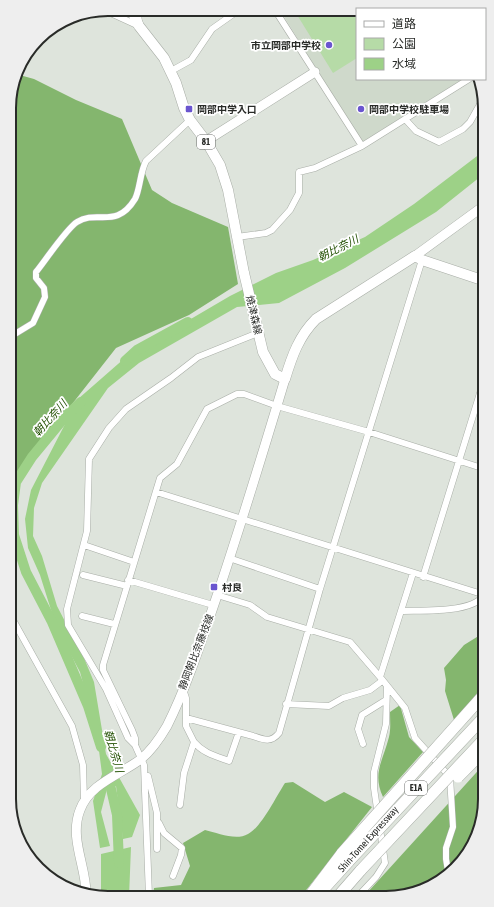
<svg xmlns="http://www.w3.org/2000/svg" width="494" height="907" viewBox="0 0 494 907" font-family="'Asap Condensed','Noto Sans JP',sans-serif">
  <style>
    .built { fill: #cfd9cb }
    .green { fill: #b6dba7 }
    .forest { fill: #84b66e }
    .water { fill: #9dd187 }
    .lines { fill: none; stroke-linecap: round; stroke-linejoin: round }
    .river { stroke: #9dd187; stroke-width: 10 }
    .street-casing { stroke: #a8ada6; stroke-width: 7 }
    .secondary-casing { stroke: #a8ada6; stroke-width: 10 }
    .primary-casing { stroke: #a8ada6; stroke-width: 11 }
    .highway-casing { stroke: #a8ada6; stroke-width: 12 }
    .street { stroke: #fff; stroke-width: 6 }
    .secondary { stroke: #fff; stroke-width: 9 }
    .primary { stroke: #fff; stroke-width: 10 }
    .highway { stroke: #fff; stroke-width: 11 }
    .highway-bridge-casing { stroke: #a8ada6; stroke-width: 12; stroke-linecap: butt }
    .highway-bridge { stroke: #fff; stroke-width: 11 }
    .poi-dot { fill: #6a55cf; stroke: #fff; stroke-width: 1.5 }
    .labels { text-anchor: middle; dominant-baseline: central; stroke-width: 3.5; stroke-linejoin: round; paint-order: stroke }
    .shield { fill: #fff; stroke: #696b68; stroke-width: 1 }
    .shield-label { font-size: 9px; font-weight: bold; fill: #292b28 }
    .poi-label { font-size: 10px; font-weight: bold; fill: #292b28; stroke: #fff; text-anchor: start }
    .street-label { font-size: 10px; fill: #292b28; stroke: #fff }
    .water-label { font-size: 11px; font-style: italic; fill: #214f00; stroke: #fff }
    .rim { fill: none; stroke: #292b28; stroke-width: 2 }
  </style>
  <rect width="100%" height="100%" fill="#dee4dc"/>
  <!-- built -->
  <path class="built" d="M280 10 357 11V79H463L364 141H361Z"/>
  <!-- green -->
  <path class="green" d="M294 10 357 11V58L333 73Z"/>
  <!-- forest -->
  <path class="forest" d="M16 74 34 79 76 100 122 119 152 190 172 203 228 227 238 284 189 315 116 348 11 482 9 489 10 96Z
    M485 632V685L454 720 445 691 446 680 444 668 464 645Z
    M400 705 409 737 423 752 383 797C372 773 383 761 389 737 391 729 390 720 390 712Z
    M485 763V805L465 859 418 893H367Z
    M293 782 325 802 344 792 372 807 303 894 153 896 154 888 181 885 190 866 183 843 205 830C218 833 236 841 248 834 261 828 277 795 285 783Z"/>
  <!-- water -->
  <path class="water" d="M485 150V173L436 212 345 268 279 303 237 307 139 363 108 388 42 483 34 508 33 536 42 556 57 606 84 658 94 682 106 754 140 815 132 837 123 839 116 786 107 789 101 812 110 846 100 848 93 801 102 774 97 735 80 672 57 629 40 575 28 548 25 519 31 490 78 399 126 357 230 296 276 273 313 260 365 237 414 204Z
    M131 847 129 897H101V854Z"/>
  <g class="lines">
    <!-- river -->
    <path class="river" d="M125 361 137 350 188 322
      M81 402 65 417 32 457 16 482 13 505 14 535 26 572 52 622 88 706 101 747
      M108 776 117 815 119 863"/>
    <defs>
      <path id="street" d="M104 10 139 26 138 9
        M275 10 362 146
        M171 71 191 60 212 29 239 10
        M405 119 416 131 439 142 463 129 470 122 483 99
        M237 237 266 233 272 230 290 210 299 193V172L315 168 362 146 469 79
        M10 337 33 323 45 297 44 288 36 278V272C45 261 67 228 77 222 97 209 116 230 135 199 140 190 140 172 146 161L190 120
        M156 492 485 595
        M84 545 134 562
        M229 558 320 589
        M83 575 127 586
        M423 577 485 377
        M128 580 213 605
        M217 595 250 605 267 617 350 642 380 677 405 708 415 738 450 777 453 827 446 848V859L448 871
        M9 609 13 620 72 726 83 765 84 800
        M401 611C420 610 479 614 485 592
        M82 616 114 624
        M380 677 413 573
        M286 704 329 706 343 698 370 690 382 681
        M186 718 253 736C264 740 271 743 279 733L320 589 422 260
        M194 742C203 753 215 756 229 761L239 732
        M363 744 358 729 362 715 386 700
        M135 745V738L132 730 103 670V665L160 478 177 464 207 409 237 394H244L277 406 369 432 485 469
        M148 776 157 813V849
        M180 805 184 773 194 742 186 726V698L183 689
        M159 823 164 833 182 848 181 855 173 876
        M361 893 376 877 385 863 374 788V772L386 724 387 686
        M149 896 144 765 135 745 128 738 106 689 68 625 67 609 87 531 89 459 109 428 126 409 171 378 198 357 258 333"/>
      <path id="secondary" d="M206 141 315 72
        M415 256 485 205
        M86 893C86 866 69 838 80 810 90 783 120 775 141 759 152 750 160 738 167 726 189 682 204 633 220 587 243 518 264 449 285 379"/>
      <path id="primary" d="M131 9 139 26 164 58 176 83 184 108 190 120 206 141 220 165 228 190 244 273 263 352 275 374 285 379C292 356 299 336 316 319L415 256 422 260 485 281"/>
      <path id="highway" d="M479 700 485 693
        M321 892 349 861
        M311 894 342 853
        M340 894 361 870"/>
    </defs>
    <!-- street casing -->
    <use href="#street" class="street-casing"/>
    <!-- secondary casing -->
    <use href="#secondary" class="secondary-casing"/>
    <!-- primary casing -->
    <use href="#primary" class="primary-casing"/>
    <!-- highway casing -->
    <use href="#highway" class="highway-casing"/>
    <!-- street -->
    <use href="#street" class="street"/>
    <!-- secondary -->
    <use href="#secondary" class="secondary"/>
    <!-- primary -->
    <use href="#primary" class="primary"/>
    <!-- highway -->
    <use href="#highway" class="highway"/>
    <defs>
      <path id="highway-bridge" d="M458 777 485 750
        M342 853 479 700
        M349 861 485 716
        M361 870 485 738"/>
    </defs>
    <!-- highway-bridge casing -->
    <use href="#highway-bridge" class="highway-bridge-casing"/>
    <!-- highway-bridge -->
    <use href="#highway-bridge" class="highway-bridge"/>
  </g>
  <!-- markers -->
  <g class="poi-dot">
    <circle cx="329" cy="45" r="4"/>
    <rect x="185" y="105" width="8" height="8" rx="2"/>
    <circle cx="361" cy="109" r="4"/>
    <rect x="210" y="583" width="8" height="8" rx="2"/>
  </g>
  <g class="labels">
    <!-- shield labels -->
    <g class="shield">
      <rect x="197" y="135" width="18" height="14" rx="3"/>
      <rect x="405" y="781" width="22" height="14" rx="3"/>
    </g>
    <g class="shield-label">
      <text x="206" y="142">81</text>
      <text x="416" y="788">E1A</text>
    </g>
    <!-- poi labels -->
    <g class="poi-label">
      <text x="321" y="45" text-anchor="end">市立岡部中学校</text>
      <text x="197" y="109">岡部中学入口</text>
      <text x="369" y="109">岡部中学校駐車場</text>
      <text x="222" y="587">村良</text>
    </g>
    <!-- street labels -->
    <g class="street-label">
      <text transform="translate(254 315) rotate(77)">焼津森線</text>
      <text transform="translate(196 652) rotate(-69)">静岡朝比奈藤枝線</text>
      <text transform="translate(368 839) rotate(-48)">Shin-Tomei Expressway</text>
    </g>
    <!-- water labels -->
    <g class="water-label">
      <text transform="translate(338 248) rotate(-27)">朝比奈川</text>
      <text transform="translate(50 418) rotate(-48)">朝比奈川</text>
      <text transform="translate(114 751) rotate(74)">朝比奈川</text>
    </g>
  </g>
  <!-- crop -->
  <path d="M0 0H494V907H0ZM108 16H386A92 92 0 0 1 478 108V799A92 92 0 0 1 386 891H108A92 92 0 0 1 16 799V108A92 92 0 0 1 108 16Z" fill="#eee" fill-rule="evenodd"/>
  <path class="rim" d="M108 16H386A92 92 0 0 1 478 108V799A92 92 0 0 1 386 891H108A92 92 0 0 1 16 799V108A92 92 0 0 1 108 16Z"/>
  <!-- legend -->
  <rect x="356" y="8" width="130" height="72" fill="#ffffff" stroke="#a9aaa9"/>
  <rect x="364" y="21" width="20" height="6" fill="#ffffff" stroke="#a9aaa9"/>
  <text x="392" y="28" font-size="12" fill="#292b28">道路</text>
  <rect x="364" y="38" width="20" height="12" fill="#b6dba7" stroke="#a9aaa9"/>
  <text x="392" y="48" font-size="12" fill="#292b28">公園</text>
  <rect x="364" y="58" width="20" height="12" fill="#9dd187" stroke="#a9aaa9"/>
  <text x="392" y="68" font-size="12" fill="#292b28">水域</text>
</svg>
